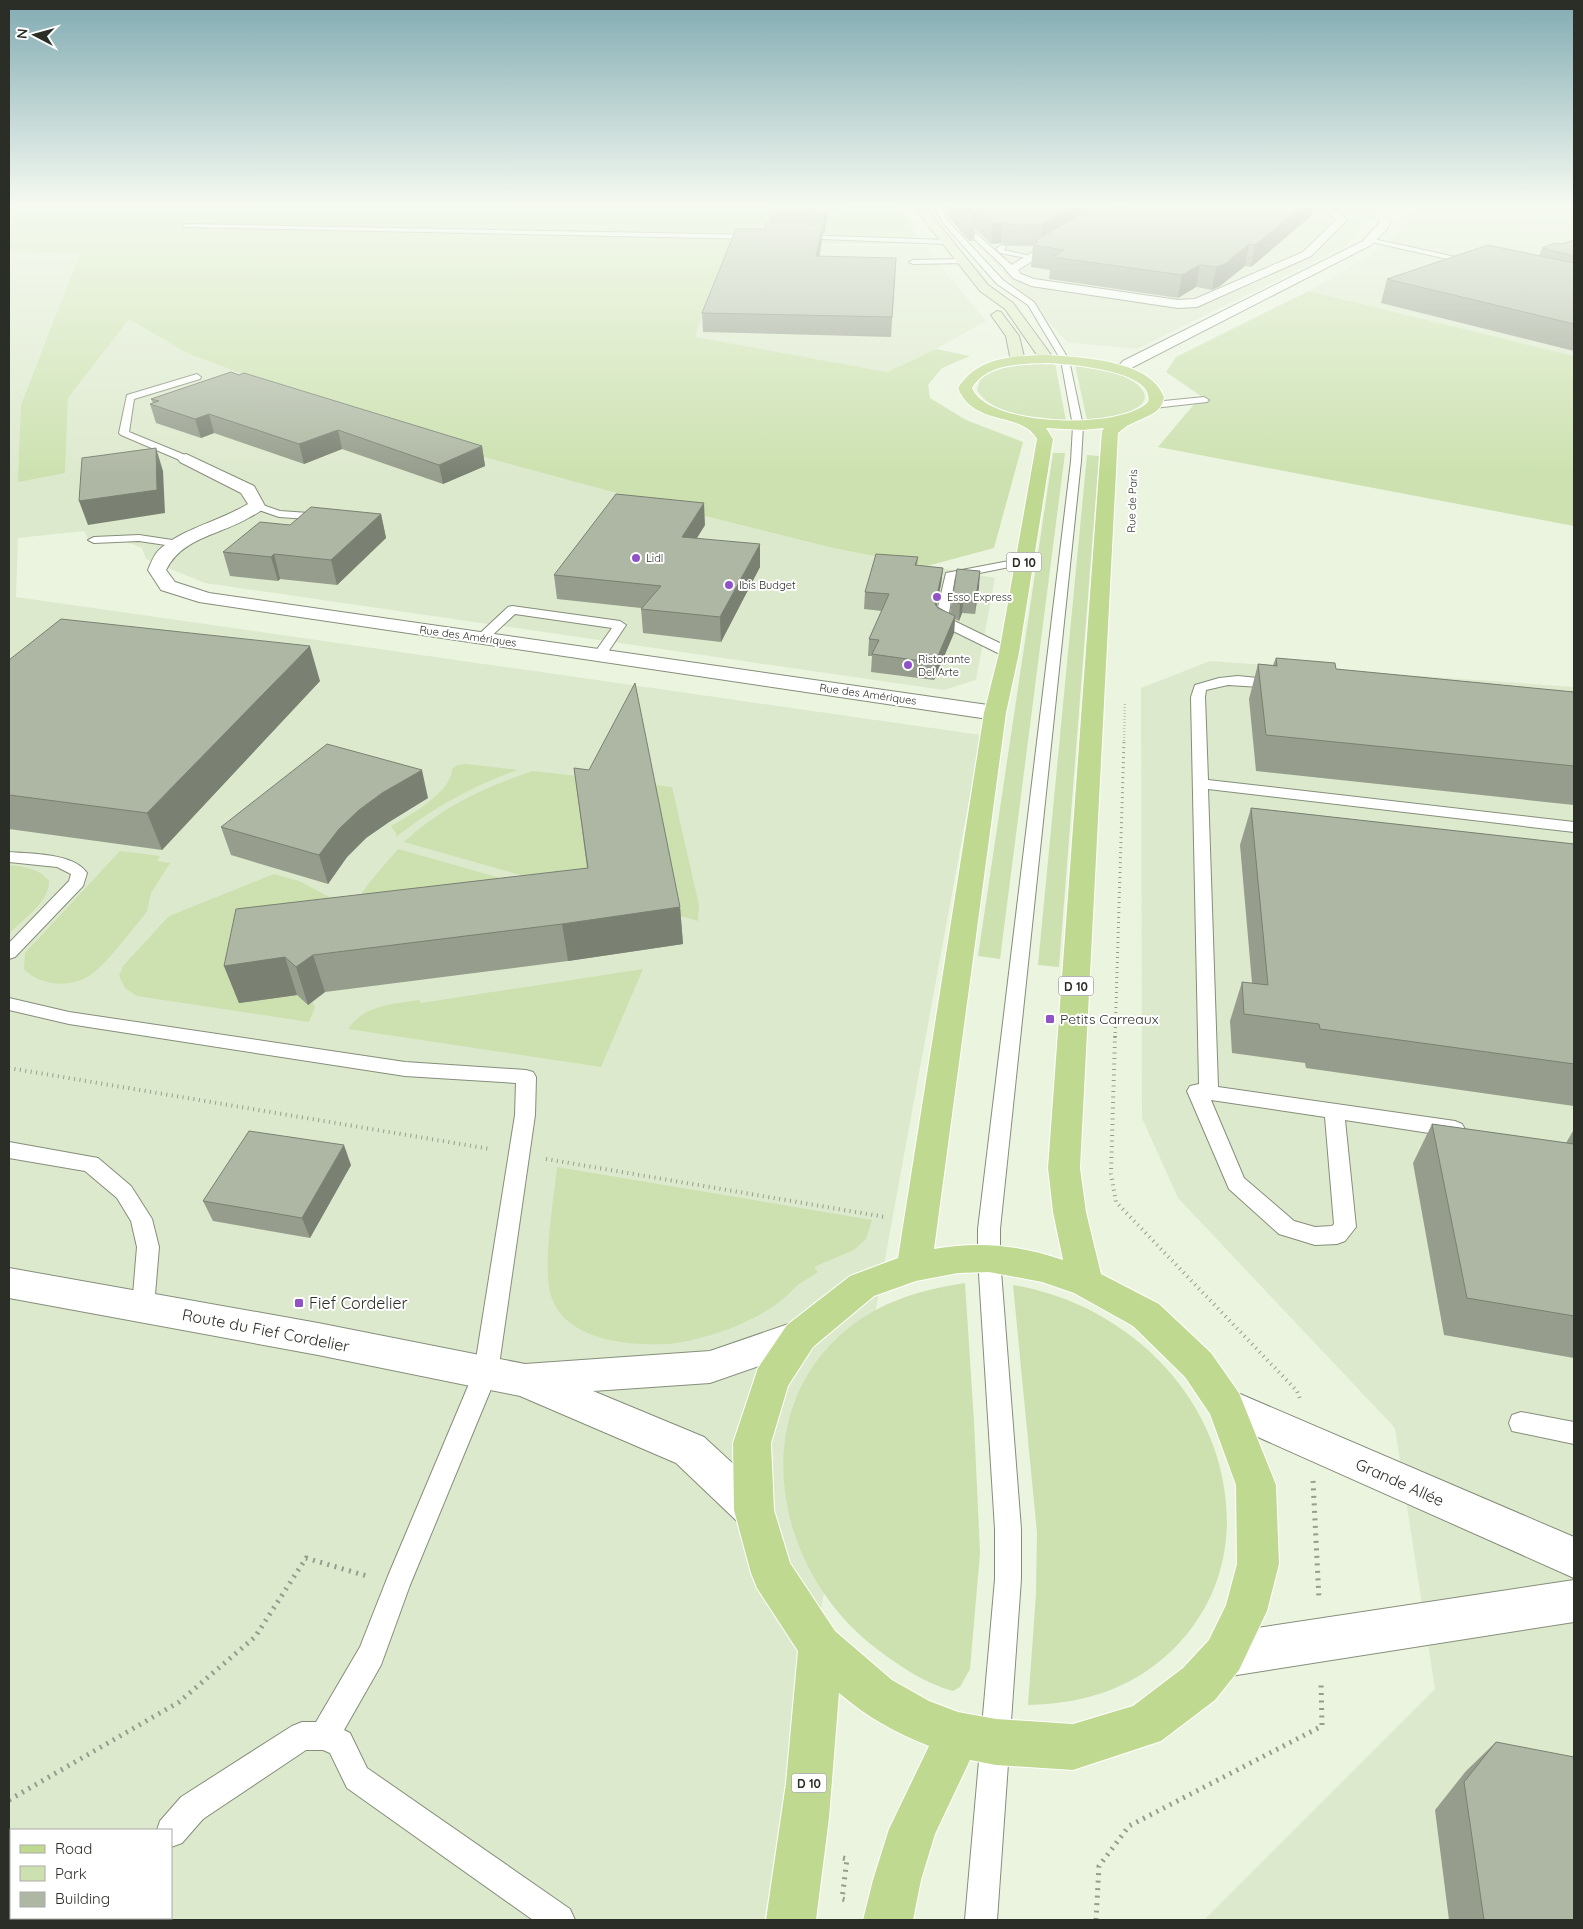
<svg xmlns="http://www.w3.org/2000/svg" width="1583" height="1929" viewBox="0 0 1583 1929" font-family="Quicksand,sans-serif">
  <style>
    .built { fill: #dde9cd; fill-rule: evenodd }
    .green { fill: #cce1af }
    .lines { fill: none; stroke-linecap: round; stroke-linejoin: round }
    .lane-casing { stroke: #858e7a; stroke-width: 2 }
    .street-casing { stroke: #858e7a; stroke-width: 2 }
    .secondary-casing { stroke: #858e7a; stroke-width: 2 }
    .primary-casing { stroke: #fff; stroke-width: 2 }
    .path-far4 { stroke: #979d8e; stroke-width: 1; stroke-dasharray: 0.5 2; stroke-linecap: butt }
    .path-far3 { stroke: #979d8e; stroke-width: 2.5; stroke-dasharray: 0.5 2.5; stroke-linecap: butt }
    .path-far2 { stroke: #979d8e; stroke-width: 3; stroke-dasharray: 1 4; stroke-linecap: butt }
    .path-far1 { stroke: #979d8e; stroke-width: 4; stroke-dasharray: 1 4.5; stroke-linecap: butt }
    .path { stroke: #979d8e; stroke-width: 5; stroke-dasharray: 2 5.5; stroke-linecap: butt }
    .lane { fill: #fff; fill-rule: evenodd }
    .street { fill: #fff; fill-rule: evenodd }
    .secondary { fill: #e0ecc8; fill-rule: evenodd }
    .primary { fill: #c0d990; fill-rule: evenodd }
    .wall { fill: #969d8c }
    .shaded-wall { fill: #7a8072 }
    .building { fill: #aeb7a3; stroke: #7a8072 }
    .poi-dot { fill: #9152c7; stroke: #fff; stroke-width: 2 }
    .labels { text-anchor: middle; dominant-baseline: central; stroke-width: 4; stroke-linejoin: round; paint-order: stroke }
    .far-street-label { font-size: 11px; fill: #2b2e26; stroke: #fff }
    .far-poi-label { font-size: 11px; fill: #2b2e26; stroke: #fff; text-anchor: start }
    .shield { fill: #fff; stroke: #6b6d67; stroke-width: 1 }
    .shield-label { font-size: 12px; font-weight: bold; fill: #2b2e26 }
    .poi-label { font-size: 14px; fill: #2b2e26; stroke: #fff; text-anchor: start }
    .near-poi-label { font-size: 16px; fill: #2b2e26; stroke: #fff; text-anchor: start }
    .near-street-label { font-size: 16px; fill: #2b2e26; stroke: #fff }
  </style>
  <rect width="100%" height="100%" fill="#ebf4df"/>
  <!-- built -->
  <path class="built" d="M942 206H1383L1345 246 1137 349 1067 342Z
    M1416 206H1574V356L1309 291 1385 247Z
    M730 243 925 247 986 321 936 349 887 372 695 338Z
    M9 251 80 253 21 403 65 473 68 398 129 318 189 354 326 405 665 506 833 548 995 578 976 680 944 690 205 583 146 559 142 548 126 542H90L84 531 18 538 16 597 981 735 764 1920H9ZM11 1830H171V1918H11Z
    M1210 661 1574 687V1920H1204L1435 1689 1395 1428 1178 1198 1142 1118 1141 688Z"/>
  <!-- green -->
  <path class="green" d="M9 206H898L923 244 730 243 695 337 887 372 936 349 970 356 942 368 928 385 930 398 966 420 1023 442 994 548 927 566 833 548 665 506 444 446 326 405 189 354 129 319 68 398 65 473 18 482 21 404 80 253 9 251Z
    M1309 291 1574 356V526L1158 447 1201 396 1166 372 1176 357Z
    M1055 363 1066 421C1041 420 990 415 977 390L980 380C1000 363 1030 363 1055 363Z
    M1075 365C1095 368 1122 371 1138 385 1166 411 1100 419 1087 420Z
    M1053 453H1065L1000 959 978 956Z
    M1087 455 1099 456 1059 967 1038 965Z
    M466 764 518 770C474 785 433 808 396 837V833L391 826C409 816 452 792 452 769L457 765Z
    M533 771 604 779 595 896 404 842C440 808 486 786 533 771Z
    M621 781 672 787 699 905 698 921 677 915Z
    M398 849 589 903 353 906 368 884Z
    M120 851 160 856 157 861 170 863 151 893 147 911 142 918C129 933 105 966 89 976 69 988 40 986 24 969L25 953Z
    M9 865C24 867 39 868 49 881 50 902 22 920 9 934Z
    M274 874 299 881 343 904 239 1003 295 995 312 1001 315 1007 309 1022 137 996 125 988 119 976 123 966 169 916Z
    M643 969 601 1067 348 1029C364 1005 393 1004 419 1000L421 1003Z
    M557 1167 872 1220 866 1239 854 1250 814 1267 818 1272C812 1276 805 1280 799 1284 792 1290 786 1297 779 1302 768 1311 755 1317 743 1323 724 1332 687 1343 666 1344 627 1346 565 1340 551 1296 542 1267 554 1199 557 1167Z
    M965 1283 974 1422 980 1553 970 1669 960 1687 953 1691C924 1683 901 1667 877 1649 774 1572 741 1407 855 1323 888 1299 926 1289 965 1283Z
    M1013 1285C1129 1304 1227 1401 1227 1522 1226 1568 1211 1608 1180 1642 1140 1686 1087 1704 1028 1705L1036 1594 1037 1533Z"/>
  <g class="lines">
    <defs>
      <path id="lane" d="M934 206H940L948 221 1003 280 1034 302 1069 360 1083 426 1081 461 1000 1229V1258L1021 1529V1579L997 1920H965L995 1579V1529L978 1258V1229L1071 461 1073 426 1061 360 1028 305 997 284 943 223Z
        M978 220 983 221 972 229 973 231 1014 267V271H1008L968 233 966 227Z
        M186 224 756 235 759 237 756 239 184 227 183 226Z
        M800 235 947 240 950 242 947 244 798 238 797 237Z
        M1369 238 1474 261 1478 263 1474 265 1367 241 1366 240Z
        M1001 245 1006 246 1004 250 1035 257 1031 259 1000 253 996 249Z
        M962 259H965V263L913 264 909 262 913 260Z
        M197 374 201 377 200 379 134 399 129 432 190 457V461H182L121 435 119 433 127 395Z
        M1204 397 1209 400 1207 402 1154 408 1149 405 1154 402Z
        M257 503 280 511 323 514 328 517 323 520 279 517 253 508 252 506 253 504Z
        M139 535 179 541 185 544 179 547 139 541 94 543 88 540 94 537Z
        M1025 558 1031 561 1029 563 955 578 948 618 1014 650 1015 653 1014 656H1004L937 623 935 620 946 573Z
        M512 606 620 621 626 625 604 658 599 659 593 655 612 628 515 614 486 641H478L476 638 478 635 508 607Z
        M1238 676 1277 680 1284 684 1277 688 1228 685 1206 690 1205 697 1208 780 1574 822V832L1208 789 1218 1087 1455 1121 1462 1124 1465 1129 1462 1134 1455 1137 1345 1120 1356 1227 1345 1241 1337 1244 1315 1245 1279 1234 1229 1189 1187 1091 1190 1086 1199 1084 1191 697 1195 685 1219 678ZM1211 1100 1325 1117 1334 1224 1332 1226 1315 1227 1294 1221 1244 1178Z
        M9 852C31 854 74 853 87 873L83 886 15 957 9 959V943L69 881 71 874 57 867 9 862Z
        M9 998 69 1012 405 1062 526 1070 533 1072 536 1077 535 1115 498 1372 410 1585 381 1665 344 1730 350 1733 367 1768 570 1909 575 1920H533L347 1788 330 1753 323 1750H306L203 1819 182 1843 171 1847V1830H157L160 1821 181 1797 292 1726 302 1722H316L360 1647 388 1576 474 1372 515 1115 516 1083 405 1076 69 1024 9 1010Z
        M9 1142 98 1158 131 1186 152 1219 159 1247 154 1307 151 1314 143 1317 135 1314 132 1307 137 1247 131 1221 117 1198 85 1171 9 1158Z
        M1521 1412 1574 1422V1444L1512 1431 1509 1423 1512 1415Z
        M83 1918H116L115 1920H82Z"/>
      <path id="street" d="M1108 206H1121L1018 270 1021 274 1034 279 1178 300 1195 299 1303 252 1336 220 1329 214 1330 212H1338L1347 220 1311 256 1197 307 1178 308 1031 286 1013 278 1005 269Z
        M1377 211 1381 212 1390 222 1387 229 1371 245 1133 367 1127 373H1117L1115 370 1123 361 1363 241 1380 222 1372 214Z
        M186 454 254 486 265 506C262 511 256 514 250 517 221 535 182 537 166 570L175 582 209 593 995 706 1003 708 1006 713 1003 718 995 720 199 602 161 590 148 570C151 563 154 554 160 549 184 528 220 521 248 504L241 493 180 462 178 459 180 456Z
        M9 1268 318 1323 525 1364 710 1351 800 1320 813 1325 818 1336 813 1347 710 1383 593 1391 704 1437 768 1496 774 1510 768 1524 754 1530 740 1524 676 1463 520 1396 318 1355 9 1298Z
        M1226 1388 1574 1537V1578L1213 1417 1207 1405 1213 1393Z
        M1574 1580V1622L1224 1677 1209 1670 1202 1655 1209 1640 1224 1633Z"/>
      <path id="secondary" d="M913 206H924L988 285 1013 303 1054 359 1052 362H1042L1005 309 980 291Z
        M997 311 1001 312 1019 336 1025 361 1023 364H1013L1011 361 1006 336 991 315Z"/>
      <path id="primary" d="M1047 355C1080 357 1151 360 1164 397 1162 414 1144 417 1131 424 1126 426 1122 430 1118 433L1080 1168 1086 1212 1101 1274 1159 1304 1211 1353 1239 1393 1276 1485 1279 1564 1267 1611 1239 1670 1215 1700 1161 1741 1073 1770 996 1765 970 1760 935 1834 921 1880 913 1920H863L873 1880 889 1829 929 1746C894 1732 867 1717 839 1693L829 1818 816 1920H766L786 1783 798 1651 757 1588 751 1573 734 1510 733 1443 758 1368 787 1325 850 1276 898 1258 984 713 999 653 1037 439C1022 411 973 427 958 388 978 356 1013 356 1047 355ZM1047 363C1067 364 1156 370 1148 402 1121 430 988 427 972 388 987 363 1021 364 1047 363ZM1046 428 1083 430 1104 428 1102 431 1048 1168 1053 1212 1063 1260C1019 1245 979 1241 934 1249L1006 713 1019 653 1053 439ZM989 1272 1042 1282 1074 1293 1133 1326 1185 1377 1210 1414 1236 1485 1237 1564 1226 1605 1209 1640 1183 1668 1133 1706 1073 1724 996 1719 958 1712 929 1701 892 1680 835 1631 790 1563 774 1510 771 1443 788 1386 813 1347 874 1296 916 1281 958 1273Z"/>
    </defs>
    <!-- lane casing -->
    <use href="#lane" class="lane-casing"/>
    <!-- street casing -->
    <use href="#street" class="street-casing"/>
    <!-- secondary casing -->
    <use href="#secondary" class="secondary-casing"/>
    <!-- primary casing -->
    <use href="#primary" class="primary-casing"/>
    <!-- path-far4 -->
    <path class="path-far4" d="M595 214 601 206
      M1405 218 1411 206"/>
    <!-- path-far3 -->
    <path class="path-far3" d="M1124 741 1125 702"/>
    <!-- path-far2 -->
    <path class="path-far2" d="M1115 1038 1124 740"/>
    <!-- path-far1 -->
    <path class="path-far1" d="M1115 1036 1111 1174 1116 1202 1297 1391 1300 1399
      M9 1068 490 1149
      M546 1159 885 1217"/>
    <!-- path -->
    <path class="path" d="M1313 1481 1319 1599
      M9 1800 179 1702 255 1637 306 1558 367 1576
      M843 1858 847 1859 842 1899 849 1901
      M1096 1920 1099 1866 1129 1826 1322 1726 1321 1681"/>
    <!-- lane -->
    <use href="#lane" class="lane"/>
    <!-- street -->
    <use href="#street" class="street"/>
    <!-- secondary -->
    <use href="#secondary" class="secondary"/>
    <!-- primary -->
    <use href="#primary" class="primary"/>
  </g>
  <!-- wall -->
  <path class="wall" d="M771 206H852L851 208 829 209 824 234H823L822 241 819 256 895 276 891 337 703 332 702 313 769 223V213Z
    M947 206H1313L1311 216 1251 267 1245 266 1220 286 1212 290 1196 287 1178 298 1049 279 1050 270 1031 267 1033 246H1009L1001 243 991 244 975 229 976 219 975 220 976 221 974 241H969L947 215Z
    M1574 240V351L1381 303 1387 279 1539 256 1542 248 1562 244Z
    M151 399 482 446 485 466 443 484 342 449 304 464 214 433 201 438 156 423 150 404 153 403Z
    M381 514 386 538 337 585 280 579 278 581 230 576 223 552 290 525Z
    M705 525 697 538 760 567 721 642 643 633 641 608 557 599 554 575Z
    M918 557 917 566 943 568 941 584 937 606 950 614 952 600 980 571 975 614 962 613 959 621 955 619 954 633 934 680 871 672 872 656H868L869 639 882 611 864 609 865 592Z
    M1276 658 1336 669 1574 692V805L1256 771 1249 699 1258 664 1273 665Z
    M9 660 320 681 162 850 9 829Z
    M574 768 680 907 683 944 568 961 325 992 308 1005 297 995 239 1003 224 966 587 868Z
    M428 798 389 822 366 838 347 857 328 884 231 855 221 827Z
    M1251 808 1574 844V1106L1306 1068 1305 1063 1232 1053 1230 1021 1242 982 1252 983 1240 845Z
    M1432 1124 1566 1143 1573 1131H1574V1358L1444 1335 1413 1163Z
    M351 1165 310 1238 213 1221 203 1201Z
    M1496 1742 1574 1920H1449L1435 1810 1466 1771Z"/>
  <!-- shaded-wall -->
  <path class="shaded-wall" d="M826 206H829V209L824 234V214Z
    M966 206H1031L977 209 976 219 972 221 965 207Z
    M1073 206H1104L1040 246 1042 225Z
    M1303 206H1313L1311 216 1251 267 1255 245Z
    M1003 222 1001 243 991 244 993 223Z
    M823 224 822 241 816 274V256Z
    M1249 244 1245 266 1220 286 1212 290 1216 267Z
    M1200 265 1196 287 1178 298 1182 275Z
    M209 414 214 433 201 438 195 419Z
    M338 430 342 449 304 464 299 444Z
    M482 446 485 466 443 484 439 465Z
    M156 448 163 471 165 513 88 525 79 501Z
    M704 503 705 525 683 560 682 537Z
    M381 514 386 538 337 585 331 560Z
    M760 544V567L721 642 720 617Z
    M274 554 280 579 278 581 271 557Z
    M943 568 941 584 933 621 935 604Z
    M980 571 979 588 975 614 976 597Z
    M964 596 962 613 959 621 960 604Z
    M955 616 954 633 934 680 935 663Z
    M310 646 320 681 162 850 147 813Z
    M422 770 428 798 389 822 366 838 347 857 328 884 319 855 339 829 359 810 382 793Z
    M680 907 683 944 568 961 562 924Z
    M313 955 325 992 308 1005 296 967Z
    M285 957 297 995 239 1003 224 966Z
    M344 1145 351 1165 310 1238 302 1218Z"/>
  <!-- building -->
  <path class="building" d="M771 206H826L824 214 769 213Z
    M958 206H966L965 207 976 221 971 220Z
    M984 206H1073L1042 225H1011L1003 222 993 223 977 209Z
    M1094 206H1303L1255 245 1249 244 1225 264 1216 267 1200 265 1182 275 1052 257 1064 250 1033 245 1038 242 1035 241Z
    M766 223 823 224 816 256 896 258 892 317 702 313 736 229H764Z
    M1574 240V256L1542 248 1555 243 1562 244Z
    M1488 245 1574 263V324L1387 279Z
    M231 372 239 375 244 373 482 446 439 465 338 430 299 444 209 414 195 419 150 404 159 401 151 399Z
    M156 448 157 490 79 501 82 458Z
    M616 494 704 503 682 537 760 544 720 617 641 609 661 586 554 575Z
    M311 507 381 514 331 560 274 554 271 557 223 552 260 522 290 525Z
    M876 554 918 557 915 565 943 568 935 604 938 608 955 616 935 663 872 654 879 640 869 639 889 594 865 592Z
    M957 569 980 571 976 597 964 596 960 604 952 600Z
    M61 619 310 646 147 813 9 795V660Z
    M1276 658 1335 663 1336 669 1574 692V766L1266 735 1258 664 1277 666Z
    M635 683 680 907 562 924 313 955 296 967 285 957 224 966 236 909 588 868 574 768 589 770Z
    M327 744 422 770 382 793 359 810 339 829 319 855 221 827Z
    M1251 808 1574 844V1064L1320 1029 1319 1024 1244 1014 1242 982 1268 985Z
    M1432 1124 1574 1144V1316L1467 1298Z
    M249 1131 344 1145 302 1218 203 1201Z
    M1496 1742 1574 1757V1920H1484L1464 1782Z"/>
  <!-- sky -->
  <linearGradient id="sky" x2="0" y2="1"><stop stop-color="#81abb2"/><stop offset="0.43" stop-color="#f6faf1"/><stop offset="1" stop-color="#f6faf1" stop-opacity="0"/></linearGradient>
  <rect width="1583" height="476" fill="url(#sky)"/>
  <!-- markers -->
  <g class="poi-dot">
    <circle cx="636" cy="558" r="5"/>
    <circle cx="729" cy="585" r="5"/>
    <circle cx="937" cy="597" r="5"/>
    <circle cx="908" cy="665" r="5"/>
    <rect x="1045" y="1014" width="10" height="10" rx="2.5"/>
    <rect x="294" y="1298" width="10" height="10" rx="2.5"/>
  </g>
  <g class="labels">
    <!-- far-street labels -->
    <g class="far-street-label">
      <text transform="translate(1132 501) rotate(-88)">Rue de Paris</text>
      <text transform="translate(468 636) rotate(8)">Rue des Amériques</text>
      <text transform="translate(868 694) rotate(8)">Rue des Amériques</text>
    </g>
    <!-- far-poi labels -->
    <g class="far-poi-label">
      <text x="646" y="558">Lidl</text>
      <text x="739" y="585">Ibis Budget</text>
      <text x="947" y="597">Esso Express</text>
      <text x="918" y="659">Ristorante<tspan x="918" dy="13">Del Arte</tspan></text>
    </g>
    <!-- shield labels -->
    <g class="shield">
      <rect x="1006.5" y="552.5" width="35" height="19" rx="4"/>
      <rect x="1058.5" y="976.5" width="35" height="19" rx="4"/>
      <rect x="791.5" y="1773.5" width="35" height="19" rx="4"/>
    </g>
    <g class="shield-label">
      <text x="1024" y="562">D 10</text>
      <text x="1076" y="986">D 10</text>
      <text x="809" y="1783">D 10</text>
    </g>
    <!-- poi labels -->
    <g class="poi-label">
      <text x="1060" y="1019">Petits Carreaux</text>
    </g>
    <!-- near-poi labels -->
    <g class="near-poi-label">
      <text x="309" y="1303">Fief Cordelier</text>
    </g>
    <!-- near-street labels -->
    <g class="near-street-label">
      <text transform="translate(266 1330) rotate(11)">Route du Fief Cordelier</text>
      <text transform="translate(1400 1482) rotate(24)">Grande Allée</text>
    </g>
  </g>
  <!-- border -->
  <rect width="1583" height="1929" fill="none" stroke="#2b2e26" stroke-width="20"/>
  <!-- legend -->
  <rect x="10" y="1829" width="162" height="90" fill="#ffffff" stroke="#aaaba8"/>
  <rect x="20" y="1845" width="25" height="8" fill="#c0d990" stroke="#aaaba8"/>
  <text x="55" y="1854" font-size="15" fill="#2b2e26">Road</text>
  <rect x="20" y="1866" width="25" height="15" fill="#cce1af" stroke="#aaaba8"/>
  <text x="55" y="1879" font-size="15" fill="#2b2e26">Park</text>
  <rect x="20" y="1892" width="25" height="15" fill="#aeb7a3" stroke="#aaaba8"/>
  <text x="55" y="1904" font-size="15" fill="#2b2e26">Building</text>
  <!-- north arrow -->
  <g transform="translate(35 35) rotate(276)" stroke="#ffffff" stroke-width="4" paint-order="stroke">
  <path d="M0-4L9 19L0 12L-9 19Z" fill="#2b2e26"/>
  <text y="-8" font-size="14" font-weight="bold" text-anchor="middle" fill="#2b2e26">N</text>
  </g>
</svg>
